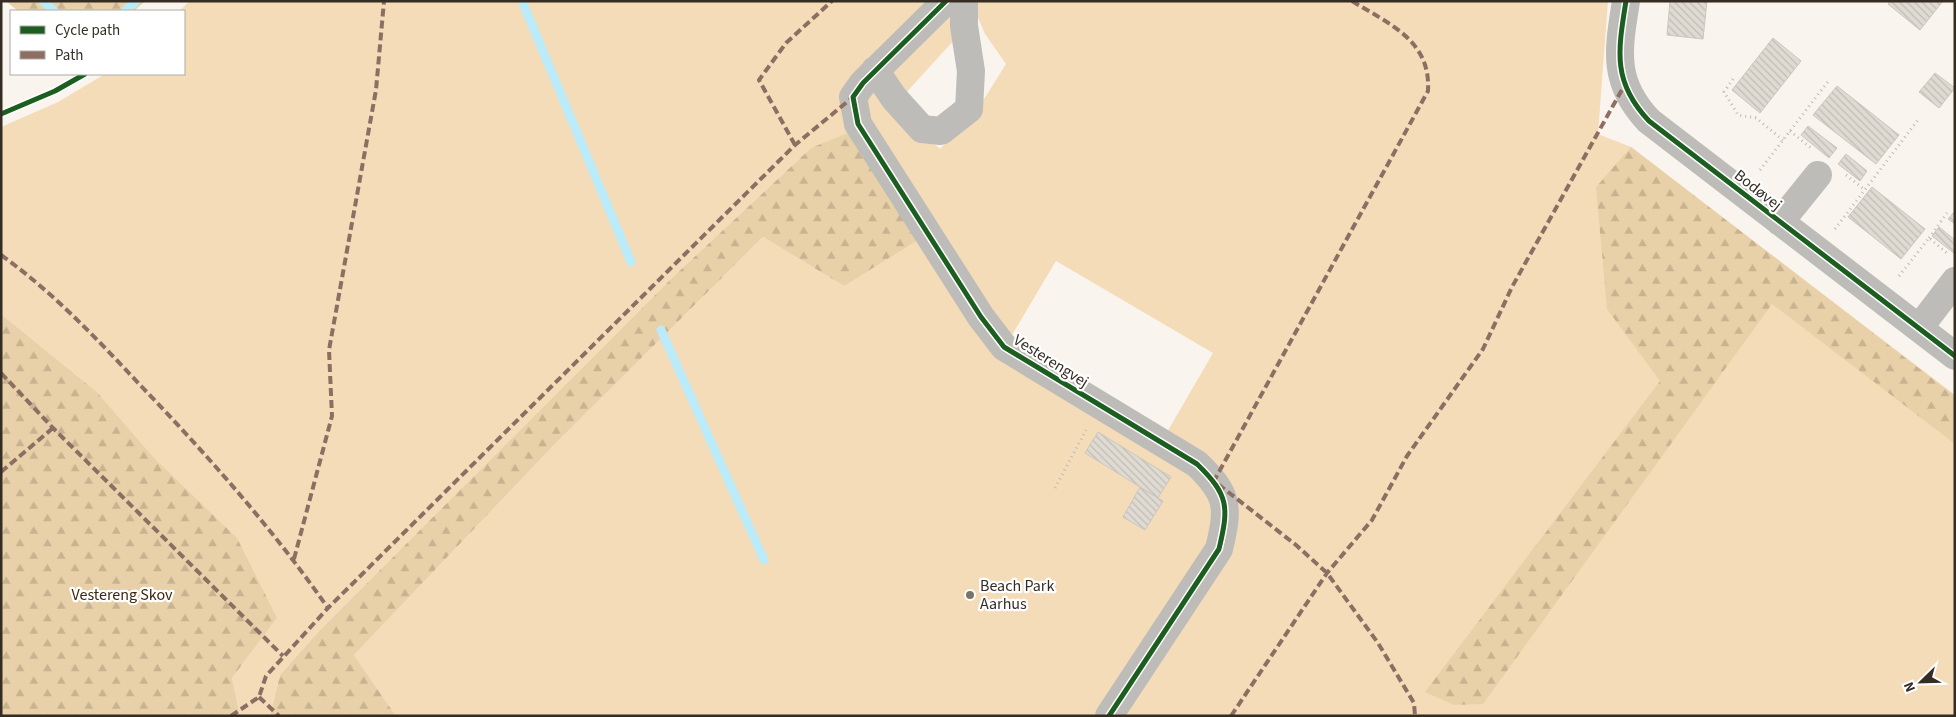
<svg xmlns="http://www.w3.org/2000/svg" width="1956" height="717" viewBox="0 0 1956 717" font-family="'Source Sans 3',sans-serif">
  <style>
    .green { fill: #f4dcb9; fill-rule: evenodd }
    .forest { fill: url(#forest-firs) }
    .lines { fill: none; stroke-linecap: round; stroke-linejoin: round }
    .stream { stroke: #bbeaf9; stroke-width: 9 }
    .building { fill: url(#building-back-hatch); stroke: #cbc6be }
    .path { stroke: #bebbb6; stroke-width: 3; stroke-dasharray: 1 4; stroke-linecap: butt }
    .minor { stroke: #bebcb8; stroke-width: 28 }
    .quiet { stroke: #8d6e63; stroke-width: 4; stroke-dasharray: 8 4; stroke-linecap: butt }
    .cycleway-casing { stroke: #fff; stroke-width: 8 }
    .cycleway { stroke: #1b5e20; stroke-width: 5 }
    .poi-dot { fill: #7a736a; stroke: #fff; stroke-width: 2 }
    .labels { text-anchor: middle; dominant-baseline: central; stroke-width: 4.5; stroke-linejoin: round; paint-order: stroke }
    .street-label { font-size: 16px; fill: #352d23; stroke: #fff }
    .poi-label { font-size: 16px; fill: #352d23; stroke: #fff; text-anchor: start }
    .park-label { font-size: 16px; fill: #3c2a0d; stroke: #fff }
  </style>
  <defs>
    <pattern id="forest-firs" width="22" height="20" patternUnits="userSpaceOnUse" patternTransform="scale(1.25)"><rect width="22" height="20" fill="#e8d0a9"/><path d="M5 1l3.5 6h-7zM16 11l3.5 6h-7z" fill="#c8b391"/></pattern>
    <pattern id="building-back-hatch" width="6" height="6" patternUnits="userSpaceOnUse" patternTransform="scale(1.25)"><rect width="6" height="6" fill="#e0dbd2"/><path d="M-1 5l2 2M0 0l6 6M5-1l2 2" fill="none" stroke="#c1bcb4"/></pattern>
  </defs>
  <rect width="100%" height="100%" fill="#f9f5ee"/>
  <!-- green -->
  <path class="green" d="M189 1H1608L1598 134 1631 147 1955 395V716H396L354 655 555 444 763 237 844 286 811 148 675 275 319 631 280 675 270 716H240L232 678 277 618 157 461 97 392 1 314V127L58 102 105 74H184V11H180ZM977 15 985 34 1006 64 979 107 940 149 893 107ZM1056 261 1213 353 1166 434 1009 340Z"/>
  <!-- forest -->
  <path class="forest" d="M6 1H88L90 3 92 1H145L134 11H18Z
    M848 133 918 240 844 286 763 237 555 444 354 655 396 716H270L280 675 319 631 675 275 811 148Z
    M1631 147 1955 396V444L1772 304 1483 704 1454 705 1425 692 1660 381 1607 309 1596 187Z
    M1 314 97 392 157 461 237 538 277 618 232 678 240 716H1Z"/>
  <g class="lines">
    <!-- stream -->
    <path class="stream" d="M43 1 54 11
      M522 1 631 262
      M125 11 136 1
      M661 330 764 560"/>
  </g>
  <!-- building -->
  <path class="building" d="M1670 1H1707L1703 39 1667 35Z
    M1890 1H1943L1920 30 1888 4Z
    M1773 38 1801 61 1760 113 1732 90Z
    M1935 73 1955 88 1939 108 1919 92Z
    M1837 86 1899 135 1876 164 1813 115Z
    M1808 126 1837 148 1829 158 1801 135Z
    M1846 154 1867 171 1860 181 1838 164Z
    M1872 187 1925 229 1901 259 1848 217Z
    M1955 211V224L1948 219Z
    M1939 227 1955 240V254L1932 236Z
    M1098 432 1171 477 1158 498 1085 453Z
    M1140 487 1163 501 1145 530 1123 517Z"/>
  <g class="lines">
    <!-- path -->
    <path class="path" d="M1733 79 1724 92 1738 115 1756 118 1783 140
      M1790 131 1811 148
      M1760 170 1830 79
      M1846 175 1865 190
      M1835 229 1918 120
      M1929 238 1947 213
      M1899 276 1929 238 1948 254
      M1055 488 1086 430"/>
    <!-- minor -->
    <path class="minor" d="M946 1 863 83 853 97 858 124 981 317 1004 347 1197 464C1229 495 1229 507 1219 549L1109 716
      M1626 1C1618 51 1612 82 1649 121L1955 356
      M875 70 894 98 922 129 941 131 969 109 971 71 964 26V1
      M1780 222 1818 175
      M1919 328 1955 281"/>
    <!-- quiet -->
    <path class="quiet" d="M1352 1C1389 24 1431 40 1428 91L1214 481 1296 545 1327 573 1378 643 1414 703 1415 716
      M795 145 759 80 786 43 832 1
      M1 255C54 293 98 340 142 387 209 457 272 528 328 608
      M1 373 53 428 283 656
      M1 472 53 428
      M294 559 332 416 329 350 376 90 384 1
      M259 697 279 716
      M231 716 259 697 266 676 328 608 795 145 853 97
      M1231 716 1327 573 1372 520 1407 456 1483 349 1512 287 1624 86"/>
    <defs>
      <path id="cycleway" d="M946 1 863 83 853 97 858 124 981 317 1004 347 1197 464C1229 495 1229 507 1219 549L1109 716
        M1626 1C1618 51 1612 82 1649 121L1955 356
        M1 114 55 91 85 74"/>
    </defs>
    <!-- cycleway casing -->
    <use href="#cycleway" class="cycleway-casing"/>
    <!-- cycleway -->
    <use href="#cycleway" class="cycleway"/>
  </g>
  <!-- markers -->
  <circle class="poi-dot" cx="970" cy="595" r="5"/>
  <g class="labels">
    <!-- street labels -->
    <g class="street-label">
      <text transform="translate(1758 190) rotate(38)">Bodøvej</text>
      <text transform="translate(1051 361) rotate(32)">Vesterengvej</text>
    </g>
    <!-- poi labels -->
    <g class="poi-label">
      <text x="980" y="586">Beach Park<tspan x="980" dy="18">Aarhus</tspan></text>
    </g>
    <!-- park labels -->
    <g class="park-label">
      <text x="122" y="595">Vestereng Skov</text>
    </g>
  </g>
  <!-- border -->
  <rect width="1956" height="717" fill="none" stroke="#352d23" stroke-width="5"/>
  <!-- legend -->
  <rect x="10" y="10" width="175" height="65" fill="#ffffff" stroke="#aeaba7"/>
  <rect x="20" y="26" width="25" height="8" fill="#1b5e20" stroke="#aeaba7"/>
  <text x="55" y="35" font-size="15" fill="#352d23">Cycle path</text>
  <rect x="20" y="51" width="25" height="8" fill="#8d6e63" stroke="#aeaba7"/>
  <text x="55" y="60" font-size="15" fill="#352d23">Path</text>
  <!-- north arrow -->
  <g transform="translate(1921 682) rotate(247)" stroke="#ffffff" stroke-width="4" paint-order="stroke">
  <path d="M0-4L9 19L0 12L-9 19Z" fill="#352d23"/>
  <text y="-8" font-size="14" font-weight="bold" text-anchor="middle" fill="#352d23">N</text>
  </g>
</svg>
